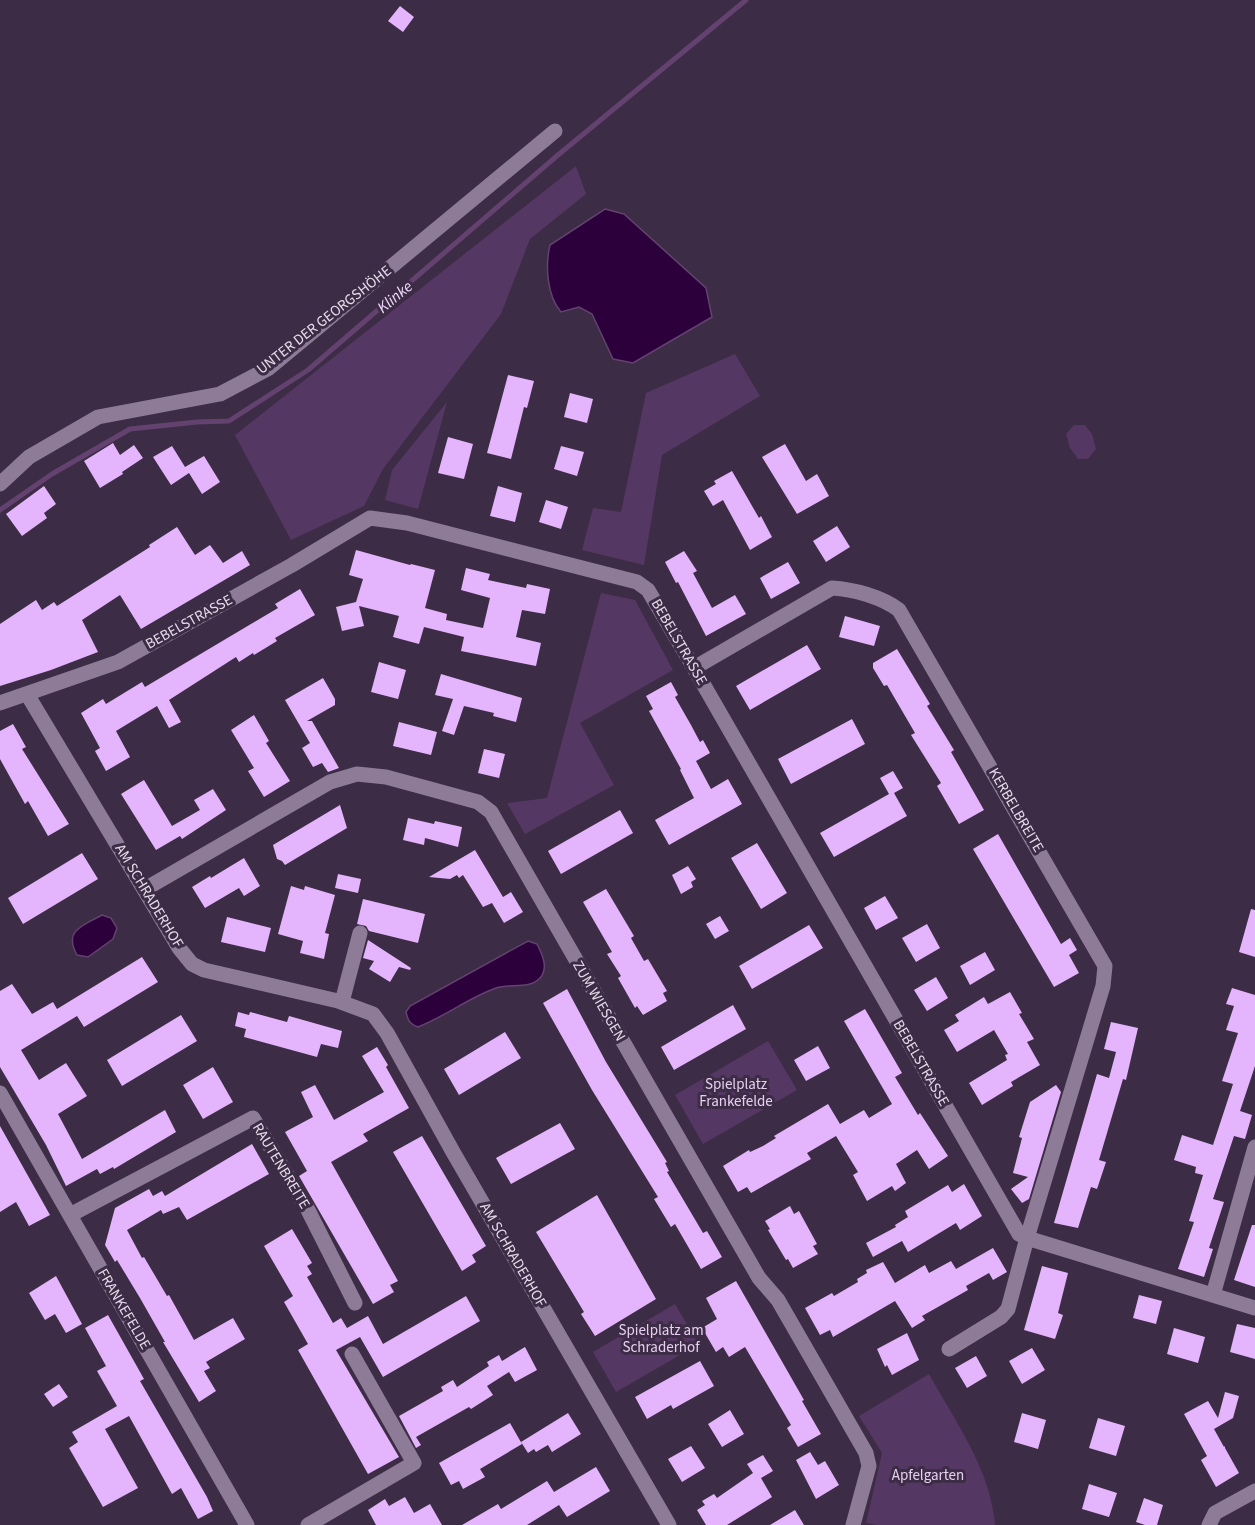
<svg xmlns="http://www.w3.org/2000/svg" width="1255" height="1525" viewBox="0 0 1255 1525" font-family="'Source Sans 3',sans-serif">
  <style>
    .green { fill: #553763 }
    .water { fill: #2b003b; stroke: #634270; stroke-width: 1.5 }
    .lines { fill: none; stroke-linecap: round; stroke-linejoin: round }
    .stream { stroke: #634270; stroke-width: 5 }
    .building { fill: #e4b5fc }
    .minor { stroke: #8e7b98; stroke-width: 15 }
    .labels { text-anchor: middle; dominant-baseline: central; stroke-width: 6; stroke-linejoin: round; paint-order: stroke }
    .street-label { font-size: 15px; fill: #e6dbeb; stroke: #3d2c45 }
    .park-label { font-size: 15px; fill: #e7cff3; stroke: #3d2c45 }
    .water-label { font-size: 16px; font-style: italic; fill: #f1d8fd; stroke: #3d2c45 }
  </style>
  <rect width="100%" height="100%" fill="#3d2c45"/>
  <!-- green -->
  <path class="green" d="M576 166 586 194 530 239 501 314 383 469 364 506 291 540 235 435Z
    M735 354 760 396 662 455 644 565 582 550 593 508 621 512 646 393Z
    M447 402 418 509 385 500 392 470Z
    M1074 425H1085L1092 434 1096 449 1088 459H1078L1070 448 1066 434Z
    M601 593 635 600 673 670 580 723 614 785 525 834 507 803 547 798Z
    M768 1041 797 1090 703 1144 675 1095Z
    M675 1304 699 1344 616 1392 593 1352Z
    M929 1374C955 1421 991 1470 995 1525H877L866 1523 882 1453 859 1416Z"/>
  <!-- water -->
  <path class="water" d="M605 209 624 214 706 288 712 317 633 363 613 359 592 314 579 307 561 312C547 296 545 266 550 245Z
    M102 915 111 918 117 928 113 939 88 957 77 955C63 930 83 926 102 915Z
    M528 941 537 944C542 954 549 968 540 978 529 990 510 983 496 988 468 998 446 1016 418 1027 410 1024 408 1021 406 1012L410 1006Z"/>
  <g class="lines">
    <!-- stream -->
    <path class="stream" d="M0 510 52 474 130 429 197 422 229 421 308 370 558 155 746 0"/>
  </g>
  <!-- building -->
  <path class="building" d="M400 6 414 17 403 32 388 21Z
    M508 375 534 381 527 408 524 407 511 459 487 453Z
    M570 393 593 399 587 423 564 417Z
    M448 437 473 444 464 479 438 473Z
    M113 443 120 455 134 445 143 458 122 472 123 474 100 488 84 461Z
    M785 444 806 481 817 474 829 496 797 514 762 457Z
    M172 446 185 467 204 456 220 482 202 494 189 473 171 485 153 457Z
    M561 446 584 452 577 476 554 469Z
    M732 471 759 518 761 516 772 537 750 550 723 500 713 506 704 491 716 484 714 481Z
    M44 486 56 504 44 513 47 518 22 536 6 514Z
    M498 486 522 493 515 522 490 516Z
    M546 500 568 507 561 529 539 522Z
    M837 526 850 547 826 562 813 541Z
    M177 527 195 555 210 545 223 563 242 551 250 565 141 629 120 595 82 620 98 652 51 670 0 686V624L36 600 42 610 54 602 57 606 150 547 149 545Z
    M356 550 410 565 411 564 435 570 425 608 447 614 446 620 483 628 490 598 461 590 466 568 490 574 488 580 526 588 527 584 550 589 545 614 522 610 516 637 541 643 536 666 461 651 464 637 424 627 419 644 393 637 399 616 359 606 364 626 342 631 336 607 356 602 363 579 349 575Z
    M684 551 697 571 693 573 712 608 735 595 746 614 706 636 678 582 676 583 665 562Z
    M788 562 800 583 771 599 760 578Z
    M300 589 315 615 275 638 277 641 254 655 253 653 239 662 236 657 169 700 181 722 169 728 157 706 116 731 130 757 106 771 95 751 100 748 81 713 103 699 106 704 142 682 145 687 278 608 275 604Z
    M845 616 880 626 874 646 839 637Z
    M807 645 821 669 750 710 736 686Z
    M897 649 930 704 927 706 954 750 951 752 984 810 959 824 937 786 941 783 911 735 915 733 887 685 884 686 873 668V663Z
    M379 662 406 670 398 699 371 692Z
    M441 674 522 698 516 722 493 716 494 713 464 706 454 735 442 731 453 699 435 695Z
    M323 678 335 699V705L307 721H312L339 768 328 772 322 763 313 767 302 748 310 743 285 700Z
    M671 682 678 695 675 697 691 725 700 742 703 740 710 753 696 761 711 789 728 779 742 804 669 845 655 820 694 798 680 770 681 769 649 711 653 709 646 696Z
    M254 715 269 741 266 743 290 781 264 797 248 771 254 768 231 730Z
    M852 719 865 744 791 784 778 759Z
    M399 722 437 732 431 755 393 746Z
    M13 724 26 747 22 749 69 824 48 836 28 801 25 804 0 759V731Z
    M484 749 505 754 499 778 478 773Z
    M893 771 903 788 894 793 907 816 834 857 820 833 889 794 880 778Z
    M144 780 172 826 200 810 194 800 213 789 226 810 182 839 180 836 156 850 121 794Z
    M340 805 347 828 285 865 282 861 277 859 273 845Z
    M620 810 633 833 561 874 548 851Z
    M408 818 434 824 435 821 462 827 458 847 425 838 424 845 403 840Z
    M998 834 1061 944 1070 938 1077 950 1069 955 1079 973 1054 987 973 849Z
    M757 843 787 893 761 909 731 858Z
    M475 850 503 897 511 892 523 912 504 923 492 903 483 907 463 875 459 878 457 875 450 879 429 877Z
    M82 853 98 879 23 924 8 898Z
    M244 858 260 886 244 896 239 888 205 908 192 887 210 876 211 878Z
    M688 866 696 879 691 882 693 887 681 894 672 875Z
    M338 874 361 879 358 893 335 888Z
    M291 886 304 890 305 886 335 895 325 933 329 934 324 959 300 953 303 941 278 934Z
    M606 889 634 936 631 938 644 961 648 959 667 991 663 993 667 1001 643 1015 637 1006 635 1008 618 978 621 976 607 954 612 952 583 902Z
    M885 896 898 918 876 930 864 908Z
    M363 899 425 914 418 943 369 931 366 926 357 924Z
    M1251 909 1255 910V957L1239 952Z
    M720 916 729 931 715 939 706 924Z
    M227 917 271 928 265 952 221 942Z
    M927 924 940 948 916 962 902 938Z
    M809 925 823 948 752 989 739 966Z
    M368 940 411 968 410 970 399 967 390 982 369 969 374 961 363 958Z
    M985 952 995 970 970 985 960 966Z
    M142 957 158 982 84 1027 77 1016 21 1050 39 1080 66 1063 87 1096 58 1114 82 1159 165 1110 176 1132 114 1169 113 1167 100 1174 97 1169 66 1186 46 1145 0 1067V991L12 984 32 1014 53 1002 57 1009Z
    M936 977 948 998 927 1011 914 990Z
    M1232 988 1255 995V1066L1240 1111 1252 1115 1245 1139 1234 1136 1213 1199 1224 1202 1209 1248 1213 1249 1204 1277 1178 1269 1194 1222 1189 1221 1203 1175 1195 1173 1196 1167 1174 1160 1182 1135 1213 1145 1233 1084 1222 1081 1238 1033 1226 1030 1234 1006 1226 1004Z
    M567 989 606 1062 667 1162 665 1163 669 1171 667 1172 703 1233 707 1231 722 1257 701 1269 675 1224 671 1227 654 1199 658 1197 592 1090 543 1003Z
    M1010 992 1022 1013 1019 1014 1034 1039 1027 1042 1040 1065 1011 1082 1013 1086 982 1105 969 1083 1007 1060 1005 1055 1008 1054 994 1030 957 1052 944 1030 959 1021 955 1015 984 997 988 1004Z
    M733 1005 746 1029 674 1070 661 1047Z
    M865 1009 902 1073 895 1077 918 1115 920 1113 948 1156 929 1169 917 1150 896 1164 906 1183 895 1191 892 1186 867 1201 853 1175 858 1172 836 1136 807 1153 811 1159 751 1193 747 1187 738 1192 723 1166 749 1150 750 1152 763 1146 776 1138 774 1136 828 1104 840 1124 864 1110 869 1118 892 1104 844 1021Z
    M238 1012 249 1015 250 1012 287 1022 289 1016 342 1031 338 1048 321 1044 317 1057 244 1037 246 1029 235 1026Z
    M181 1015 197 1041 122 1086 107 1060Z
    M1111 1022 1138 1028 1126 1080 1123 1079 1099 1160 1106 1162 1097 1189 1091 1187 1078 1228 1054 1223 1097 1074 1109 1078 1116 1052 1104 1049Z
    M505 1032 521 1058 459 1095 444 1069Z
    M818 1046 830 1068 806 1081 794 1060Z
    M377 1047 388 1065 386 1067 409 1108 363 1134 368 1141 331 1162 398 1281 390 1285 394 1292 373 1304 299 1176 307 1171 285 1132 313 1117 301 1092 315 1085 334 1120 384 1092 362 1056Z
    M213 1067 233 1102 203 1119 183 1085Z
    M1056 1085 1061 1092 1029 1199 1022 1203 1011 1189 1028 1177 1013 1173 1022 1138 1019 1137 1030 1102Z
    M560 1123 575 1149 511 1184 496 1158Z
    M0 1126 50 1215 29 1226 16 1202 0 1212Z
    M422 1136 486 1246 472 1255 476 1262 462 1271 393 1152Z
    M252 1144 269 1174 187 1220 179 1207 163 1214 161 1210 127 1230 142 1258 144 1257 167 1296 169 1295 194 1340 233 1318 245 1339 206 1362 210 1368 204 1371 216 1391 199 1402 163 1342H165L140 1298 117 1260 115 1262 105 1245 115 1208 149 1189 153 1196 162 1191 165 1196Z
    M964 1184 982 1216 960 1230 956 1223 908 1252 902 1241 873 1257 866 1243 896 1227 895 1225 908 1217 905 1211 948 1185 952 1192Z
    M597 1195 656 1299 595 1336 581 1314 584 1312 536 1232Z
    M790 1206 794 1214 799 1211 817 1244 813 1246 818 1254 793 1268 788 1259 786 1260 768 1230 770 1229 765 1221Z
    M1252 1225H1255V1287L1234 1280Z
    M292 1229 312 1263 307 1266 312 1274 307 1277 333 1323 341 1318 347 1328 368 1316 383 1344 466 1296 480 1321 383 1377 360 1337 336 1350 399 1457 368 1474 298 1350 308 1344 284 1302 293 1296 264 1246Z
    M993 1248 1007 1272 993 1280 989 1273 966 1286 968 1290 922 1316 925 1320 912 1328 895 1301 833 1337 830 1330 820 1335 805 1308 832 1293 834 1296 858 1282 857 1279 867 1273 866 1270 883 1262 895 1283 925 1265 929 1273 951 1261 956 1269Z
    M1042 1266 1068 1273 1058 1313 1063 1315 1055 1339 1024 1330Z
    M56 1276 82 1324 66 1333 55 1314 45 1320 29 1293Z
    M736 1281 804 1400 802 1401 821 1434 798 1447 787 1428 791 1425 745 1347 729 1357 723 1347 716 1352 702 1328 717 1319 706 1298Z
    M1139 1295 1162 1301 1156 1324 1133 1318Z
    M108 1315 144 1379 140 1381 207 1497 213 1511 198 1519 181 1488 172 1494 129 1416 105 1429 138 1488 103 1507 69 1448 78 1442 72 1432 117 1406 97 1371 106 1366 85 1328Z
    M1237 1324 1255 1328V1359L1230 1352Z
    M1174 1328 1205 1337 1198 1363 1167 1354Z
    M907 1333 919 1360 892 1375 887 1365 885 1367 877 1349Z
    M525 1347 537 1370 515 1382 509 1372 487 1386 493 1395 471 1409 469 1407 416 1437 421 1445 416 1448 399 1416 443 1391 441 1387 453 1380 457 1387 489 1366 487 1362 499 1355 502 1361Z
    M1032 1348 1045 1370 1022 1384 1009 1361Z
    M976 1356 987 1376 967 1388 955 1368Z
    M700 1361 714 1386 673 1409 671 1405 647 1419 635 1397Z
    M59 1384 68 1397 53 1407 44 1394Z
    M1225 1392 1239 1396 1233 1418 1214 1429 1224 1447 1225 1446V1448L1239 1473 1216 1487 1201 1460 1207 1456 1184 1414 1208 1401 1218 1418Z
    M730 1410 744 1434 722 1447 708 1424Z
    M568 1413 581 1434 552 1452 548 1445 536 1452 534 1449 528 1453 521 1442Z
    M1022 1413 1046 1420 1038 1449 1014 1442Z
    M1098 1418 1125 1426 1116 1456 1089 1448Z
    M510 1423 522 1444 480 1469 485 1477 463 1489 459 1481 451 1485 439 1463Z
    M691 1446 705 1468 682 1482 668 1459Z
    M810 1452 818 1465 825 1461 839 1485 816 1499 796 1460Z
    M763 1455 773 1471 761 1478 772 1497 727 1525H706L697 1510 705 1505 702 1501 714 1494 717 1498 753 1473 747 1464Z
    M596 1467 610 1491 567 1517 559 1505 527 1525H462L498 1504 501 1509 547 1481 554 1492Z
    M1089 1484 1117 1493 1109 1517 1082 1509Z
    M405 1497 414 1513 430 1504 442 1525H376L368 1510 385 1499 389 1506Z
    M1144 1498 1163 1505 1157 1525H1145L1136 1522Z
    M795 1510 804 1525H770Z"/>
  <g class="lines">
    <!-- minor -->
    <path class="minor" d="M0 484 29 457 98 417 220 394 269 368 555 131
      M694 668 832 588C853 589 882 597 899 610L1105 966 1103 986 1027 1238 1008 1309 1001 1317 949 1349
      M27 694 179 948 192 964 204 970 338 1001 373 1014 387 1033 453 1152 669 1525
      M0 703 118 662 292 565 370 518 407 523 637 582 648 590 694 668 1019 1234 1027 1238 1255 1308
      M145 889 330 782 357 774 386 777 478 802 491 812 759 1278 778 1300 866 1453 869 1466 853 1525
      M342 1002 360 933
      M0 1093 247 1525
      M70 1215 253 1118 308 1210 355 1303
      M1213 1295 1255 1147
      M308 1525 414 1463 352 1354
      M1209 1525 1215 1513 1255 1491"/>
  </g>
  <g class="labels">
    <!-- street labels -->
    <g class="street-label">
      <text transform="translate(324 320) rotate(-38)">UNTER DER GEORGSHÖHE</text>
      <text transform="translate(189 622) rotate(-29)">BEBELSTRASSE</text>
      <text transform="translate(679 642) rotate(60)">BEBELSTRASSE</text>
      <text transform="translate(1016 810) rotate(60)">KERBELBREITE</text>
      <text transform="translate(149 896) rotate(59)">AM SCHRADERHOF</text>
      <text transform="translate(599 1001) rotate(60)">ZUM WIESGEN</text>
      <text transform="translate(921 1063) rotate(60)">BEBELSTRASSE</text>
      <text transform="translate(281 1166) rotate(59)">RAUTENBREITE</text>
      <text transform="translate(513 1255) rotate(60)">AM SCHRADERHOF</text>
      <text transform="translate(124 1309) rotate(60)">FRANKEFELDE</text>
    </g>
    <!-- park labels -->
    <g class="park-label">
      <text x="736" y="1084">Spielplatz<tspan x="736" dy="17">Frankefelde</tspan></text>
      <text x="661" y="1330">Spielplatz am<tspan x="661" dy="17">Schraderhof</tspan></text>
      <text x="928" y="1475">Apfelgarten</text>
    </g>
    <!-- water labels -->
    <g class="water-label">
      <text transform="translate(395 297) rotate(-40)">Klinke</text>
    </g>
  </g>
</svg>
